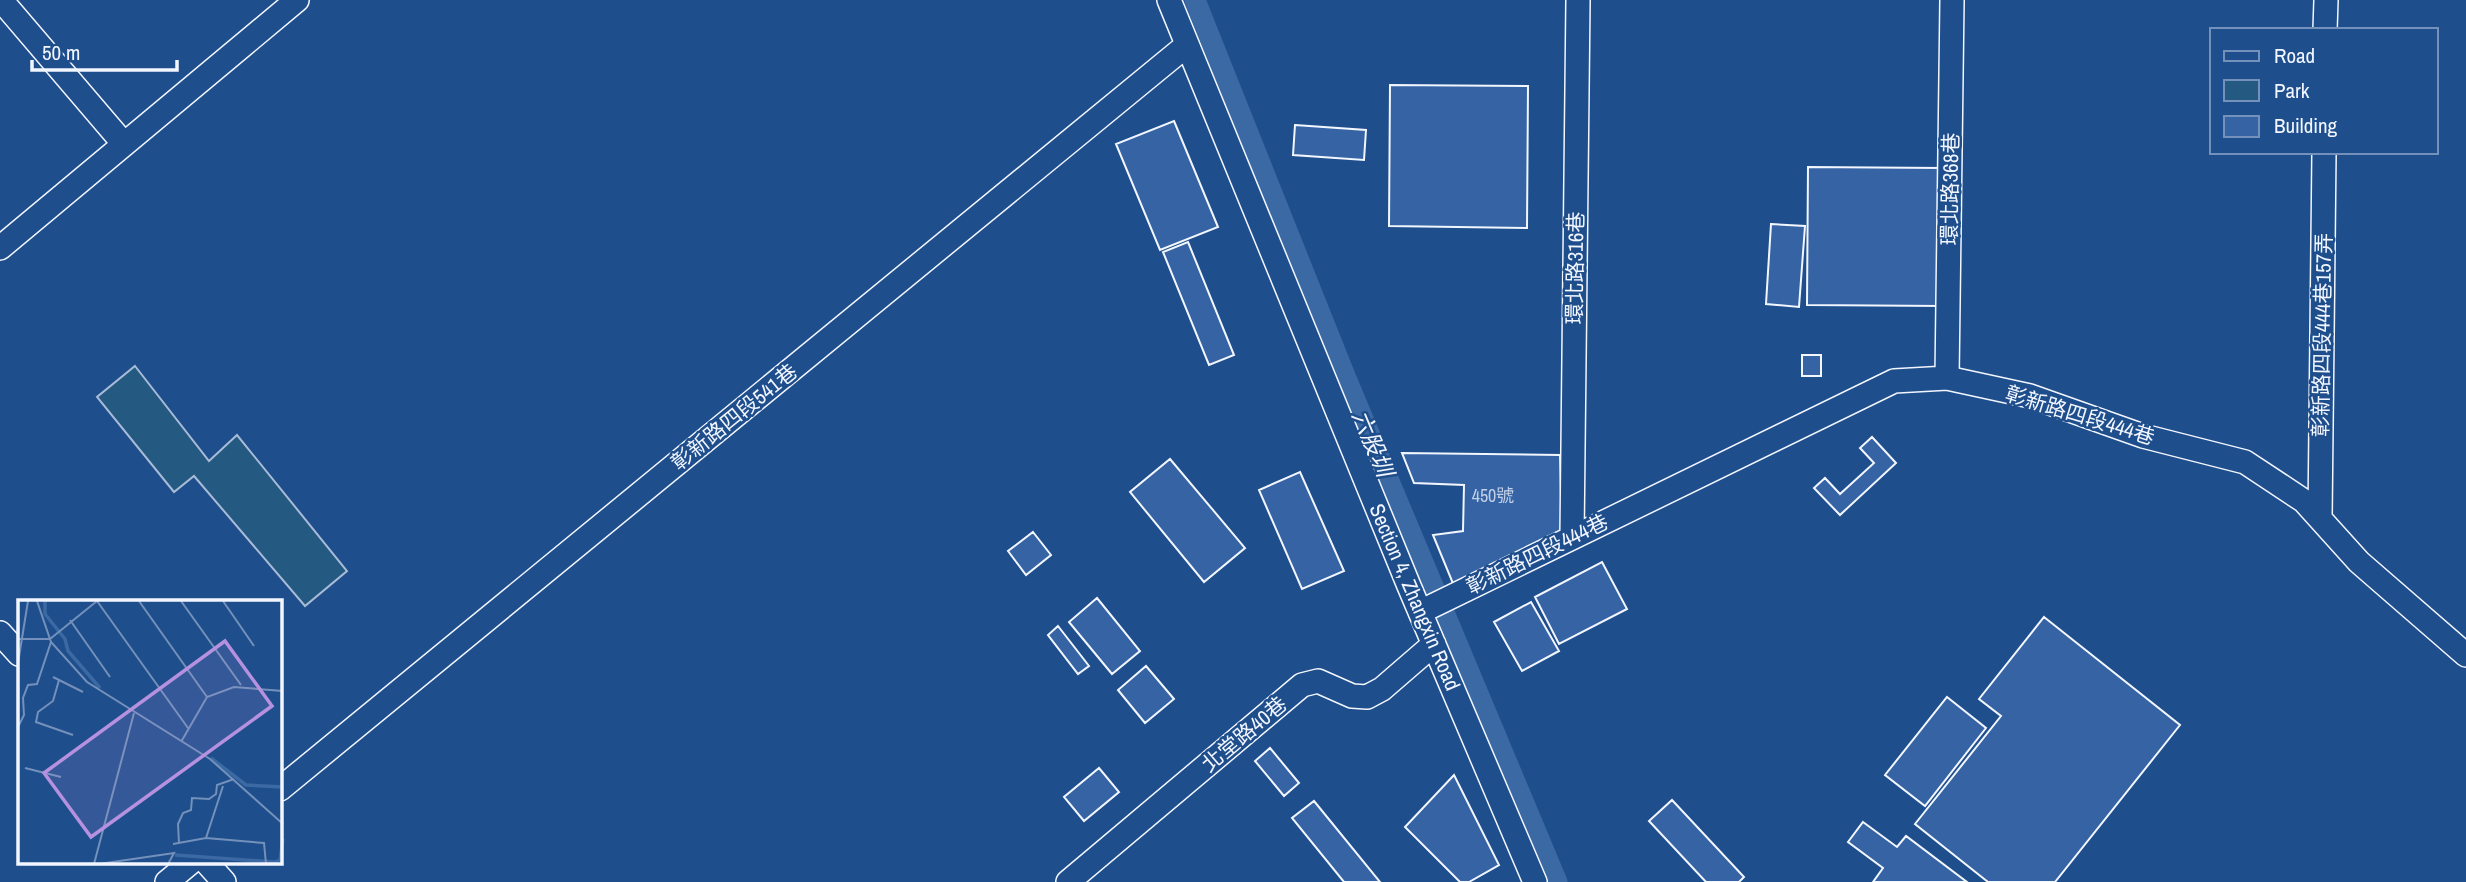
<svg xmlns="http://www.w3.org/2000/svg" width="2466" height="882" viewBox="0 0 2466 882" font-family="'Archivo Narrow','Noto Sans TC',sans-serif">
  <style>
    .green { fill: #245a82; stroke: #a8bbd7; stroke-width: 2 }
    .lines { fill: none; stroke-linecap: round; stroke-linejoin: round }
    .canal { stroke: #3b69a3; stroke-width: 21 }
    .building { fill: #3563a3; stroke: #f2f6ff; stroke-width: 2 }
    .minor-casing { stroke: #f2f6ff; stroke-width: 26 }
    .minor { stroke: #1f4e8c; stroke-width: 23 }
    .labels { text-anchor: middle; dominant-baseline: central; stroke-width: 5; stroke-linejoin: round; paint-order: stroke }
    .number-label { font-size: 18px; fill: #c3d1e8 }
    .street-label { font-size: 21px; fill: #f2f6ff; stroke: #1f4e8c }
    .water-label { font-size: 23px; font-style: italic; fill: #f2f6ff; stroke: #1f4e8c }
    .inset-river { fill: none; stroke: #3b69a3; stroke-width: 3.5 }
    .inset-road { fill: none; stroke: #7391ba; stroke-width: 2 }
    .view { fill: #b691df; fill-opacity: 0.15; stroke: #b691df; stroke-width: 3.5 }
    .inset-edge { fill: none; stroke: #f2f6ff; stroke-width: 3.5 }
  </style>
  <rect width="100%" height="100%" fill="#1f4e8c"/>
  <!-- green -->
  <path class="green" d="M135 366 209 461 237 435 347 571 305 606 194 476 174 492 97 397Z"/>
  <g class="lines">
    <!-- canal -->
    <path class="canal" d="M1195 0 1345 376 1557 882"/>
  </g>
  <!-- building -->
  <path class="building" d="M1390 85 1528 86 1527 228 1389 226Z
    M1174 121 1218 227 1160 250 1116 144Z
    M1295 125 1366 130 1364 160 1293 155Z
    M1808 167 1942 168V306L1807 305Z
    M1771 224 1805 226 1799 307 1766 304Z
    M1188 242 1234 355 1209 365 1163 252Z
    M1802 355H1821V376H1802Z
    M1872 437 1896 463 1840 515 1814 488 1825 478 1840 494 1874 463 1860 448Z
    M1402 453 1560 455 1562 536 1454 586 1433 535 1463 531 1464 485 1414 483Z
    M1170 459 1245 548 1204 582 1130 492Z
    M1300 472 1344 571 1302 589 1259 490Z
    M1033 532 1051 555 1026 575 1008 551Z
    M1602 562 1627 609 1559 644 1535 597Z
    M1097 598 1140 651 1112 674 1069 622Z
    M1531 602 1559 651 1522 671 1494 622Z
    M2044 617 2180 725 2055 882H1988L1915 824 2001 716 1979 699Z
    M1058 626 1089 666 1078 674 1048 635Z
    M1146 666 1174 699 1145 723 1118 690Z
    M1947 697 1986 728 1925 806 1885 775Z
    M1270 748 1299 783 1284 796 1255 761Z
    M1099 768 1119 792 1084 821 1064 797Z
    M1454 775 1499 865 1469 882H1460L1405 827Z
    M1672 800 1744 877 1739 882H1706L1649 821Z
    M1314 801 1380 882H1344L1292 818Z
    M1863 822 1897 847 1906 836 1967 882H1873L1883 868 1848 842Z"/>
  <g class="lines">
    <defs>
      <path id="minor" d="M1 0 124 144
        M1169 0 1409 586 1535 882
        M2325 30 2326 0
        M0 248 297 0
        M1947 378 1952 0
        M2320 518 2324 152
        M1572 537 1578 0
        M1420 612 1894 381 1947 378 2030 396 2143 436 2245 462 2304 501 2359 562 2466 655
        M0 633 19 654
        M280 789 1187 45
        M207 863 224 882
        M167 882 190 863
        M1068 882 1302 685 1318 681 1352 696 1367 697 1382 689 1434 644"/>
    </defs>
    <!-- minor casing -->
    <use href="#minor" class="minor-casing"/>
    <!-- minor -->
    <use href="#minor" class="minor"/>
  </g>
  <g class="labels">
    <!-- number labels -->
    <g class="number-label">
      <text x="1493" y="495">450號</text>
    </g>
    <!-- street labels -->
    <g class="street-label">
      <text transform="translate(1950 189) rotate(-89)">環北路368巷</text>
      <text transform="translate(1575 268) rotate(-89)">環北路316巷</text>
      <text transform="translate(2322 335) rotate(-89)">彰新路四段444巷157弄</text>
      <text transform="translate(2080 415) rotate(17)">彰新路四段444巷</text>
      <text transform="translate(734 417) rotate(-39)">彰新路四段541巷</text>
      <text transform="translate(1537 554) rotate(-26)">彰新路四段444巷</text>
      <text transform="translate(1415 597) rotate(67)">Section 4, Zhangxin Road</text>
      <text transform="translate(1244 734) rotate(-40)">北堂路40巷</text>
    </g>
    <!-- water labels -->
    <g class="water-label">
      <text transform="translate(1373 443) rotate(67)">六股圳</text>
    </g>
  </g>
  <!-- overview -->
  <g transform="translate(18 600)">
    <rect width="264" height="264" fill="#1f4e8c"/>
    <path class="inset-river" d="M27 1V14L47 39 50 51 82 88M193 158 228 185 265 187M157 255 257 262 262 260 265 239"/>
    <path class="inset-road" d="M19 1 33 42 69 82 192 159 265 224M79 1 170 128M121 1 189 97M163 1 223 85M205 1 236 46M52 20 92 77M0 39H32L79 1M0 63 10 1M35 77 65 92M41 80 35 101 20 112 18 122 55 135M0 127 6 115 5 98 10 85 19 84 33 42M163 142 189 97 216 87 265 91M7 168 43 177M188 238 205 186M161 243 160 224 165 213 173 210 174 198 191 199 198 194 199 185 216 179M155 244 188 238 246 243 248 264M76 264 116 113M81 264 156 253 150 264"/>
    <path class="view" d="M207 41 254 106 73 237 26 173Z"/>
    <rect width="264" height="264" class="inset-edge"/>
  </g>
  <!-- legend -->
  <rect x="2210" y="28" width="228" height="126" fill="#1f4e8c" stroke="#7391ba" stroke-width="2"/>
  <rect x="2224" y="51" width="35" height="10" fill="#1f4e8c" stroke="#7391ba" stroke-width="2"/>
  <text x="2274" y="63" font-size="21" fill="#f2f6ff">Road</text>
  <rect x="2224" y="80" width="35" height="21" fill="#245a82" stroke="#7391ba" stroke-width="2"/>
  <text x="2274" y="98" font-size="21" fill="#f2f6ff">Park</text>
  <rect x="2224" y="116" width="35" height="21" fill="#3563a3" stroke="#7391ba" stroke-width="2"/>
  <text x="2274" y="133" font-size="21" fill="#f2f6ff">Building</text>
  <!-- scale -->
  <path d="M32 60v10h145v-10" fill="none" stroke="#f2f6ff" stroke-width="3.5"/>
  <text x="42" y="60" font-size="21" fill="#f2f6ff" stroke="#1f4e8c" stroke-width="5" paint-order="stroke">50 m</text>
</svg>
